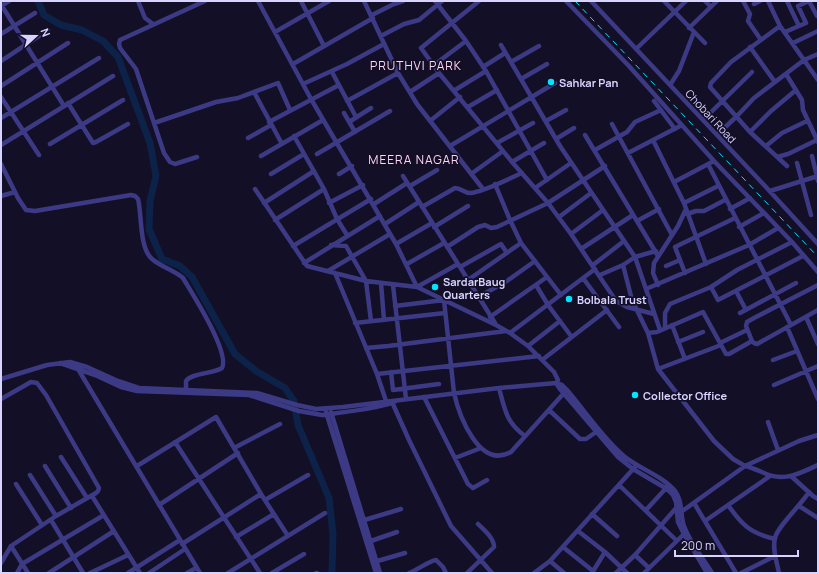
<svg xmlns="http://www.w3.org/2000/svg" width="819" height="574" viewBox="0 0 819 574" font-family="Manrope,sans-serif">
  <style>
    .lines { fill: none; stroke-linecap: round; stroke-linejoin: round }
    .river { stroke: #0c2248; stroke-width: 7 }
    .minor { stroke: #3d3a85; stroke-width: 4.5 }
    .rail { stroke: #00e5ff; stroke-width: 1; stroke-dasharray: 6 5; stroke-linecap: butt }
    .poi-dot { fill: #00e5ff; stroke: #130f26; stroke-width: 1.5 }
    .labels { text-anchor: middle; dominant-baseline: central; stroke-width: 3.5; stroke-linejoin: round; paint-order: stroke }
    .poi-label { font-size: 11px; font-weight: bold; fill: #d9d4ff; stroke: #130f26; text-anchor: start }
    .street-label { font-size: 11px; fill: #d9d4ff; stroke: #130f26 }
    .neighbourhood-label { font-size: 12px; letter-spacing: 1px; fill: #ffd6f0; stroke: #130f26 }
  </style>
  <rect width="100%" height="100%" fill="#130f26"/>
  <g class="lines">
    <!-- river -->
    <path class="river" d="M38 1 44 15 61 25 82 30 103 41 118 57 150 143 156 176 150 201 149 229 162 259 180 266 192 277 235 354 256 371 285 388 294 401 298 425 329 498 333 534 332 573"/>
    <!-- minor -->
    <path class="minor" d="M138 1 145 18 153 24
      M258 1 311 99 396 244 417 287 458 264
      M301 1 324 46
      M364 1 398 73 417 104 483 189
      M435 1 466 41 486 71 547 180
      M479 1 421 48 439 73 512 162 548 203 571 234 616 301 627 307 654 314
      M566 1 628 65 714 161 792 242 818 272
      M591 1 765 186 818 244
      M664 1 705 43
      M705 1 711 7
      M743 1 750 14 748 21 761 40
      M768 1 780 26 818 80
      M787 1 799 26
      M809 1 817 16
      M754 4 760 1
      M1 6 9 1
      M2 6 64 106
      M372 15 394 4 403 1
      M780 26 731 62 711 83 710 87 750 132 787 166
      M689 28 717 1
      M275 32 329 1
      M785 32 806 23 798 6 809 1
      M1 34 35 13
      M381 36 404 24 419 20 442 1
      M793 43 818 31
      M501 45 560 146 635 257 660 330
      M750 47 775 82
      M636 49 686 1
      M1 61 48 30
      M511 62 539 46
      M293 64 373 18
      M434 65 466 41
      M483 67 505 53
      M332 72 356 117
      M786 74 802 100 803 110 818 142
      M521 79 547 64
      M303 84 347 64 384 44
      M670 85 679 71 694 32
      M1 86 68 43
      M455 90 486 71
      M254 92 282 144
      M410 92 439 73
      M1 97 39 155
      M347 101 398 73
      M654 101 675 129
      M68 103 93 143 96 142 128 124
      M468 107 497 90
      M344 113 355 132
      M1 118 99 58
      M703 120 752 72
      M430 121 460 97
      M546 121 566 110
      M269 122 339 85
      M349 122 371 108
      M154 123 216 102 238 98 278 83 290 110
      M612 124 672 235
      M750 132 771 111 796 90
      M585 135 658 256
      M717 135 737 116 754 98 804 60 818 54
      M294 136 324 189 337 219 347 235
      M248 138 271 125
      M556 139 574 128
      M653 140 684 203 706 264
      M497 143 533 123
      M50 144 123 100
      M1 145 113 76
      M450 146 555 83
      M766 146 782 133 807 121
      M595 150 627 132 635 122 661 110
      M628 153 682 125
      M317 154 390 111
      M261 156 323 120
      M812 156 818 181
      M197 157 175 164 170 162 164 153 136 69 120 48 119 44 120 40 205 1
      M777 157 788 154 817 140
      M512 162 544 143
      M797 163 811 215
      M1 164 18 198 26 210 35 211 131 195 135 196 138 199C142 214 139 248 152 259 161 267 174 270 183 278 193 295 230 352 222 368 212 374 192 373 186 381V390
      M708 164 791 325
      M271 174 304 154
      M339 174 352 166
      M471 174 503 151
      M403 176 495 323
      M674 182 714 161
      M495 184 510 220 521 243 561 295
      M410 186 437 170
      M535 188 571 163
      M255 189 307 266 366 281 417 287 496 325 510 333 528 346 554 372 558 380 556 383 560 389 618 457 633 469 667 489 673 495 676 502 678 522 684 534 707 573
      M770 191 818 176
      M1 196 15 192
      M264 203 314 171
      M329 203 363 185
      M684 203 718 186
      M374 204 407 183
      M422 207 455 188C461 188 464 193 470 193 484 192 508 179 522 173
      M730 209 750 198
      M687 214 696 211H704L725 200
      M559 217 591 193
      M275 220 324 189
      M637 221 659 209
      M385 224 419 202
      M434 227 468 206
      M739 227 764 213
      M571 234 603 210
      M396 244 432 223
      M331 245 346 246 366 281 371 321
      M293 246 371 199
      M447 247 478 227 485 225 491 228 497 227 548 203 605 166
      M581 249 633 215
      M304 263 380 216
      M407 264 444 243
      M593 265 624 241
      M623 265 632 300 648 333 658 369 714 441 733 459 745 466 799 441 818 435
      M666 266 680 260
      M460 267 501 244 507 253
      M328 271 390 234
      M335 273 377 374 386 401
      M685 273 675 247 735 218
      M600 275 623 265 635 257 656 251
      M583 278 619 327
      M468 280 521 243
      M381 283 384 320
      M393 285 406 399
      M536 285 548 305 571 336
      M658 285 653 273 654 263 678 226 686 209
      M818 285 754 318 747 322 746 326 752 341 754 343 757 344 818 310
      M711 287 718 300 803 256
      M646 289 749 245 778 228
      M736 291 746 310
      M478 297 504 283 535 261
      M395 306 444 300 454 393C459 415 479 470 511 452L564 393
      M740 313 796 283
      M490 317 547 277
      M806 317 818 344
      M355 323 445 313
      M672 325 685 359
      M787 327 818 399
      M665 328V313L670 304 711 287 737 270 792 242
      M510 333 595 269
      M648 333 657 332 703 312 726 354H729L752 341
      M678 342 703 332
      M720 343 747 330
      M528 346 560 321
      M366 348 388 346 506 331
      M542 360 607 310
      M773 360 797 351
      M60 363 95 375 121 387 137 391 249 395 299 411 322 415C337 413 386 408 396 401
      M78 369 200 573
      M658 369 721 345
      M391 372 393 390 439 384
      M377 374 539 356
      M1 379 47 365 70 362 87 367 118 381 139 388 257 393 297 405 316 409 343 407 499 388 556 383 562 385 567 390C585 411 604 440 625 457 640 469 663 476 675 491 683 501 680 515 684 526 690 543 703 558 712 573
      M774 385 818 366
      M499 388C505 410 506 422 525 436
      M424 397 468 484 473 488 487 480
      M1 399 31 382 37 383 46 395 99 488 98 491 96 493 56 516 11 546 1 563
      M392 402 409 440 451 526 492 573
      M549 410 580 439H586L596 432
      M326 412 376 573
      M331 412 380 573
      M768 422 778 450
      M175 442 260 573
      M234 448 280 424
      M61 457 87 498
      M455 458 481 448
      M45 466 71 508
      M137 466 216 417 261 494 288 536
      M30 475 56 516
      M791 476 813 496 818 499
      M16 484 42 525
      M619 485 676 540
      M92 496 140 573
      M265 500 308 475
      M694 503 736 573
      M159 505 238 453
      M728 505C742 525 750 533 775 539
      M799 506 818 518
      M646 510 668 486
      M681 512 745 466C754 468 761 472 769 475 786 481 803 472 818 465
      M592 514 617 536
      M51 520 83 573
      M361 521 401 509
      M705 521 770 476
      M578 531 605 552 627 573
      M236 537 274 514
      M368 542 397 532
      M182 544 261 494
      M11 546 28 573
      M563 547 593 571
      M635 555 649 568
      M550 561 564 573
      M374 562 405 553
      M17 573 22 564 104 515
      M49 573 114 531
      M90 573 128 555
      M128 573 180 540
      M149 573 185 549
      M187 573 196 568
      M228 573 325 513
      M272 573 304 554
      M316 573H317
      M409 573C417 570 429 561 436 560L443 567 446 573
      M467 573 494 547C494 538 485 531 478 524
      M534 573 550 561 635 467
      M592 573 605 552
      M616 573 635 555 677 507
      M644 573 686 532
      M741 573 775 556
      M779 573C777 562 772 549 775 538 777 527 801 505 809 492"/>
    <!-- rail -->
    <path class="rail" d="M575 1 818 257"/>
  </g>
  <!-- markers -->
  <g class="poi-dot">
    <circle cx="551" cy="82" r="4"/>
    <circle cx="435" cy="287" r="4"/>
    <circle cx="569" cy="299" r="4"/>
    <circle cx="635" cy="395" r="4"/>
  </g>
  <g class="labels">
    <!-- poi labels -->
    <g class="poi-label">
      <text x="559" y="82">Sahkar Pan</text>
      <text x="443" y="281">SardarBaug<tspan x="443" dy="13">Quarters</tspan></text>
      <text x="577" y="299">Bolbala Trust</text>
      <text x="643" y="395">Collector Office</text>
    </g>
    <!-- street labels -->
    <g class="street-label">
      <text transform="translate(711 116) rotate(47)">Chobari Road</text>
    </g>
    <!-- neighbourhood labels -->
    <g class="neighbourhood-label">
      <text x="416" y="65">PRUTHVI PARK</text>
      <text x="414" y="159">MEERA NAGAR</text>
    </g>
  </g>
  <!-- border -->
  <rect width="819" height="574" fill="none" stroke="#d9d4ff" stroke-width="4"/>
  <!-- north arrow -->
  <g transform="translate(36 36) rotate(69)" stroke="#130f26" stroke-width="3" paint-order="stroke">
  <path d="M0-3L7 15L0 10L-7 15Z" fill="#d9d4ff"/>
  <text y="-6" font-size="11" font-weight="bold" text-anchor="middle" fill="#d9d4ff">N</text>
  </g>
  <!-- scale -->
  <path d="M675 550v6h123v-6" fill="none" stroke="#d9d4ff" stroke-width="2"/>
  <text x="681" y="550" font-size="12" fill="#d9d4ff" stroke="#130f26" stroke-width="3" paint-order="stroke">200 m</text>
</svg>
